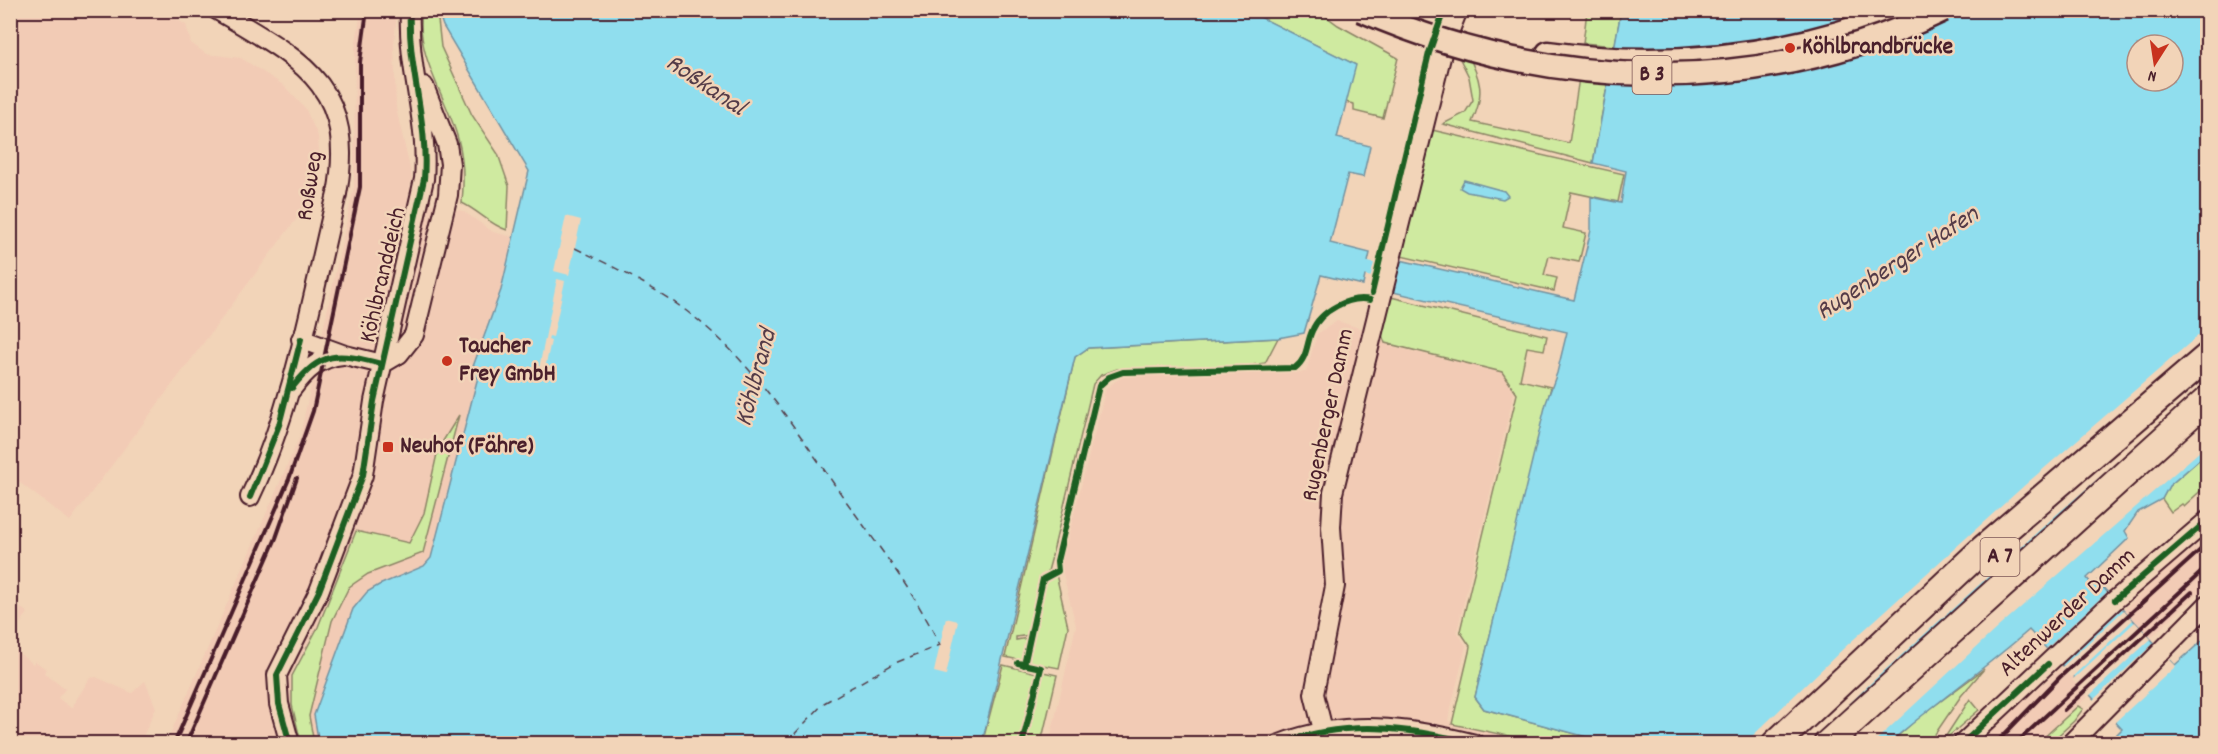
<svg xmlns="http://www.w3.org/2000/svg" width="2218" height="754" viewBox="0 0 2218 754" font-family="Dekko,sans-serif">
  <style>
    .built { fill: #f2cbb5 }
    .green { fill: #cfeaa0; stroke: #8c8466; stroke-width: 1.5 }
    .water { fill: #90deee; stroke: #7492a0; stroke-width: 1.5; fill-rule: evenodd }
    .pier { fill: #f2d4b8 }
    .lines { fill: none; stroke-linecap: round; stroke-linejoin: round }
    .canal { stroke: #90deee; stroke-width: 14 }
    .ferry { stroke: #543c48; stroke-width: 1.5; stroke-dasharray: 8 6; stroke-linecap: butt }
    .minor-casing { stroke: #4a1f2b; stroke-width: 22 }
    .major-casing { stroke: #4a1f2b; stroke-width: 27 }
    .highway-casing { stroke: #4a1f2b; stroke-width: 30 }
    .minor { stroke: #f2d4b8; stroke-width: 18 }
    .major { stroke: #f2d4b8; stroke-width: 22 }
    .highway { stroke: #f2d4b8; stroke-width: 26 }
    .rail { stroke: #4a1f2b; stroke-width: 4 }
    .major-bridge-casing { stroke: #4a1f2b; stroke-width: 27; stroke-linecap: butt }
    .major-bridge { stroke: #f2d4b8; stroke-width: 22 }
    .cycleway-casing { stroke: #f2d4b8; stroke-width: 10 }
    .cycleway { stroke: #1b5e20; stroke-width: 6 }
    .poi-dot { fill: #c8321e; stroke: #f2d4b8; stroke-width: 2 }
    .labels { text-anchor: middle; dominant-baseline: central; stroke-width: 5; stroke-linejoin: round; paint-order: stroke }
    .shield { fill: #f2d4b8; stroke: #7c5555; stroke-width: 1.5 }
    .shield-label { font-size: 22px; font-weight: bold; fill: #4a1f2b }
    .poi-label { font-size: 24px; font-weight: bold; fill: #4a1f2b; stroke: #f2d4b8; text-anchor: start }
    .street-label { font-size: 24px; fill: #4a1f2b; stroke: #f2d4b8 }
    .water-label { font-size: 26px; font-style: italic; fill: #543c48; stroke: #f2d4b8 }
  </style>
  <rect width="100%" height="100%" fill="#f2d4b8"/>
  <filter id="ink" filterUnits="userSpaceOnUse"><feTurbulence type="fractalNoise" baseFrequency=".0167" numOctaves="2"/><feDisplacementMap in="SourceGraphic" scale="12" xChannelSelector="R" yChannelSelector="G"/><feConvolveMatrix kernelMatrix="1 2 1 2 8 2 1 2 1" color-interpolation-filters="sRGB"/></filter>
  <g filter="url(#ink)">
    <!-- built -->
    <path class="built" d="M11 10 164 11 186 25 191 43 206 54 241 58 283 85 305 108 318 136 320 169 312 198 70 521 11 476Z
      M361 11H397L394 45 396 108 412 177 408 199 463 211 493 232 513 237 501 290 471 371 478 377 474 392 431 558 425 566 367 592 353 609 314 715 319 743 166 744 300 436 354 187 355 49Z
      M1337 321 1382 335 1385 343 1390 346 1502 372 1514 393 1457 631 1466 646 1448 720 1453 724 1539 743 1049 744 1076 626 1061 565 1106 388 1123 376 1306 372 1317 334Z
      M2207 537V585L2038 743 1977 744 2170 567Z
      M10 600 28 613 11 635H10Z
      M11 647 33 664 35 661 46 669 44 673 65 689 58 698 71 708 90 678 96 677 132 693 145 681 156 708 140 743H11Z"/>
    <!-- green -->
    <path class="green" d="M422 11H437L441 47 472 115 498 154 509 186 507 230C490 225 479 211 462 203 464 181 464 160 458 139 447 97 415 56 422 11Z
      M1248 11H1319L1338 25 1398 58 1383 118 1354 111V104L1345 102 1355 65Z
      M1587 11H1621L1615 46 1583 43Z
      M1466 50C1480 80 1486 91 1472 122L1569 143 1579 78 1608 81 1593 163 1443 124 1465 113 1473 100 1469 77 1458 55Z
      M1432 130 1624 174 1618 202 1571 192 1563 228 1586 233 1579 262 1549 256 1544 275 1557 278 1554 291 1401 256Z
      M1391 297 1547 336 1544 350 1527 347 1520 380 1551 387 1475 697 1484 709 1609 743H1541L1452 724 1469 652 1470 646 1460 631 1517 394 1502 372 1385 343 1382 335Z
      M1278 338 1265 363 1244 366 1117 369 1101 375 1093 384 1051 560 1047 575 1042 578 1030 635 1016 637V640L1028 638 1024 661 1005 657 1075 357 1088 348Z
      M459 415 423 553 368 574 349 587 332 621 309 716 314 743H301L292 705V676L318 627 356 531 409 543 424 513 438 449Z
      M2207 453V485L2184 506 2182 504 2171 512 2162 499 2169 486Z
      M1056 574 1068 627 1059 668 1027 662 1046 580Z
      M1003 665 1037 673 1019 743 982 744Z
      M1984 669 1961 696 1929 743 1889 744 1918 718Z
      M1043 672 1057 675 1041 743H1025Z
      M1970 699 1979 710 1942 742Z
      M2078 706 2083 709 2074 721 2050 743H2038Z"/>
    <!-- water -->
    <path class="water" d="M438 11H1248L1356 65 1337 138 1370 146 1363 177 1348 174 1330 243 1370 253 1363 285 1321 275 1304 333 1278 338 1088 348 1075 357 982 743 319 744 314 715 353 609 367 592 379 585 424 566 431 558 474 392 478 377 471 372 501 290 529 171 443 26Z
      M1621 11H2207V453L2169 486 2162 499 2138 512 2125 531 2129 538 2087 578 2092 585 2097 581 2175 665 2205 638 2207 640V743H2108L2122 729 2029 630C1984 669 1934 704 1889 743H1609L1484 709 1475 697 1546 403 1557 373 1567 332 1393 292 1400 260 1574 300 1591 230V197L1621 203 1626 171 1593 163ZM2137 45H2173V81H2137Z
      M1464 180 1504 191 1508 196 1503 199 1467 192 1460 188Z"/>
    <!-- pier -->
    <path class="pier" d="M566 216 581 220 569 275 554 271Z
      M557 279 565 281 553 337 549 336 548 340 551 341 543 378 540 379 537 378Z
      M2207 328V384L2055 516 1873 681 1808 744 1745 743 1844 648 2026 484Z
      M2207 387V445L1996 629 1872 744 1812 743 1874 683Z
      M2107 592 2123 608 2060 666 2045 650Z
      M2124 610 2133 620 2071 678 2061 668Z
      M946 618 958 621 946 675 934 672Z
      M2135 622 2151 639 2088 697 2072 680Z
      M2154 643 2176 666 2113 724 2092 701Z"/>
    <g class="lines">
      <!-- canal -->
      <path class="canal" d="M1350 265 1395 275"/>
      <!-- ferry -->
      <path class="ferry" d="M575 248C614 267 655 287 689 313 755 363 799 435 846 501 879 547 915 593 940 645L895 663 824 703 785 744"/>
      <defs>
        <path id="minor" d="M217 10C301 60 357 85 337 194 312 295 295 403 250 497
          M301 339 345 355 382 364
          M382 364 399 354 414 335 448 195 450 164 447 144 424 86
          M291 390C305 371 319 357 343 355
          M1323 730 1314 694 1335 586 1331 527 1333 493 1444 45 1458 10
          M290 744 279 704 277 675 319 591 363 475 374 401 424 179C429 122 407 68 410 10
          M1280 744C1346 719 1408 727 1475 744
          M1962 744 2115 600 2208 520
          M2070 744 2208 604"/>
        <path id="major" d="M1548 53C1671 70 1791 56 1905 10"/>
        <path id="highway" d="M1775 744 1984 548 2208 356
          M1827 744 2208 399"/>
      </defs>
      <!-- minor casing -->
      <use href="#minor" class="minor-casing"/>
      <!-- major casing -->
      <use href="#major" class="major-casing"/>
      <!-- highway casing -->
      <use href="#highway" class="highway-casing"/>
      <!-- minor -->
      <use href="#minor" class="minor"/>
      <!-- major -->
      <use href="#major" class="major"/>
      <!-- highway -->
      <use href="#highway" class="highway"/>
      <!-- rail -->
      <path class="rail" d="M2064 710 2192 592
        M174 744 289 479 313 411 360 187V62L367 10
        M186 744 276 538 297 478
        M1995 744 2060 677 2208 543
        M2015 744 2208 566"/>
      <defs>
        <path id="major-bridge" d="M1361 10C1547 91 1758 100 1943 10"/>
      </defs>
      <!-- major-bridge casing -->
      <use href="#major-bridge" class="major-bridge-casing"/>
      <!-- major-bridge -->
      <use href="#major-bridge" class="major-bridge"/>
      <defs>
        <path id="cycleway" d="M1372 293 1429 53 1444 10
          M292 388C323 349 337 353 382 364
          M250 497 279 425 301 339
          M2115 600 2208 520
          M1018 663 1041 668 1022 744
          M1024 665 1043 579 1058 571 1057 561 1099 386 1109 377 1123 372 1295 368C1308 358 1306 344 1312 331 1320 311 1350 295 1370 300
          M290 744 279 704 277 675 319 591 363 475 374 401 424 179C429 122 407 68 410 10
          M1280 744C1346 719 1408 727 1475 744
          M1962 744 2048 664"/>
      </defs>
      <!-- cycleway casing -->
      <use href="#cycleway" class="cycleway-casing"/>
      <!-- cycleway -->
      <use href="#cycleway" class="cycleway"/>
    </g>
  </g>
  <!-- markers -->
  <g class="poi-dot">
    <circle cx="1790" cy="48" r="6"/>
    <circle cx="447" cy="361" r="6"/>
    <rect x="382" y="441" width="12" height="12" rx="3"/>
  </g>
  <g class="labels">
    <!-- shield labels -->
    <g class="shield">
      <rect x="1632.5" y="56" width="39" height="38" rx="4.5"/>
      <rect x="1980.5" y="538" width="39" height="38" rx="4.5"/>
    </g>
    <g class="shield-label">
      <text x="1652" y="75">B 3</text>
      <text x="2000" y="557">A 7</text>
    </g>
    <!-- poi labels -->
    <g class="poi-label">
      <text x="1802" y="48">Köhlbrandbrücke</text>
      <text x="459" y="347">Taucher<tspan x="459" dy="28">Frey GmbH</tspan></text>
      <text x="400" y="447">Neuhof (Fähre)</text>
    </g>
    <!-- street labels -->
    <g class="street-label">
      <text transform="translate(311 186) rotate(-81)">Roßweg</text>
      <text transform="translate(384 275) rotate(-77)">Köhlbranddeich</text>
      <text transform="translate(1329 415) rotate(-78)">Rugenberger Damm</text>
      <text transform="translate(2068 613) rotate(-43)">Altenwerder Damm</text>
    </g>
    <!-- water labels -->
    <g class="water-label">
      <text transform="translate(705 86) rotate(34)">Roßkanal</text>
      <text transform="translate(1898 264) rotate(-33)">Rugenberger Hafen</text>
      <text transform="translate(757 378) rotate(-75)">Köhlbrand</text>
    </g>
  </g>
  <!-- margin -->
  <rect width="2218" height="754" fill="none" stroke="#f2d4b8" stroke-width="36"/>
  <rect x="18" y="18" width="2182" height="718" fill="none" stroke="#4a1f2b" stroke-width="2" filter="url(#ink)"/>
  <!-- north arrow -->
  <g transform="translate(2155 63) rotate(192)"><circle r="28" fill="#f2d4b8" stroke="#af8c80" stroke-width="1.5"/>
  <path d="M0-4.5L10 22L0 15L-10 22Z" fill="#c8321e"/>
  <text y="-9" font-size="16" font-weight="bold" text-anchor="middle" fill="#4a1f2b">N</text>
  </g>
</svg>
